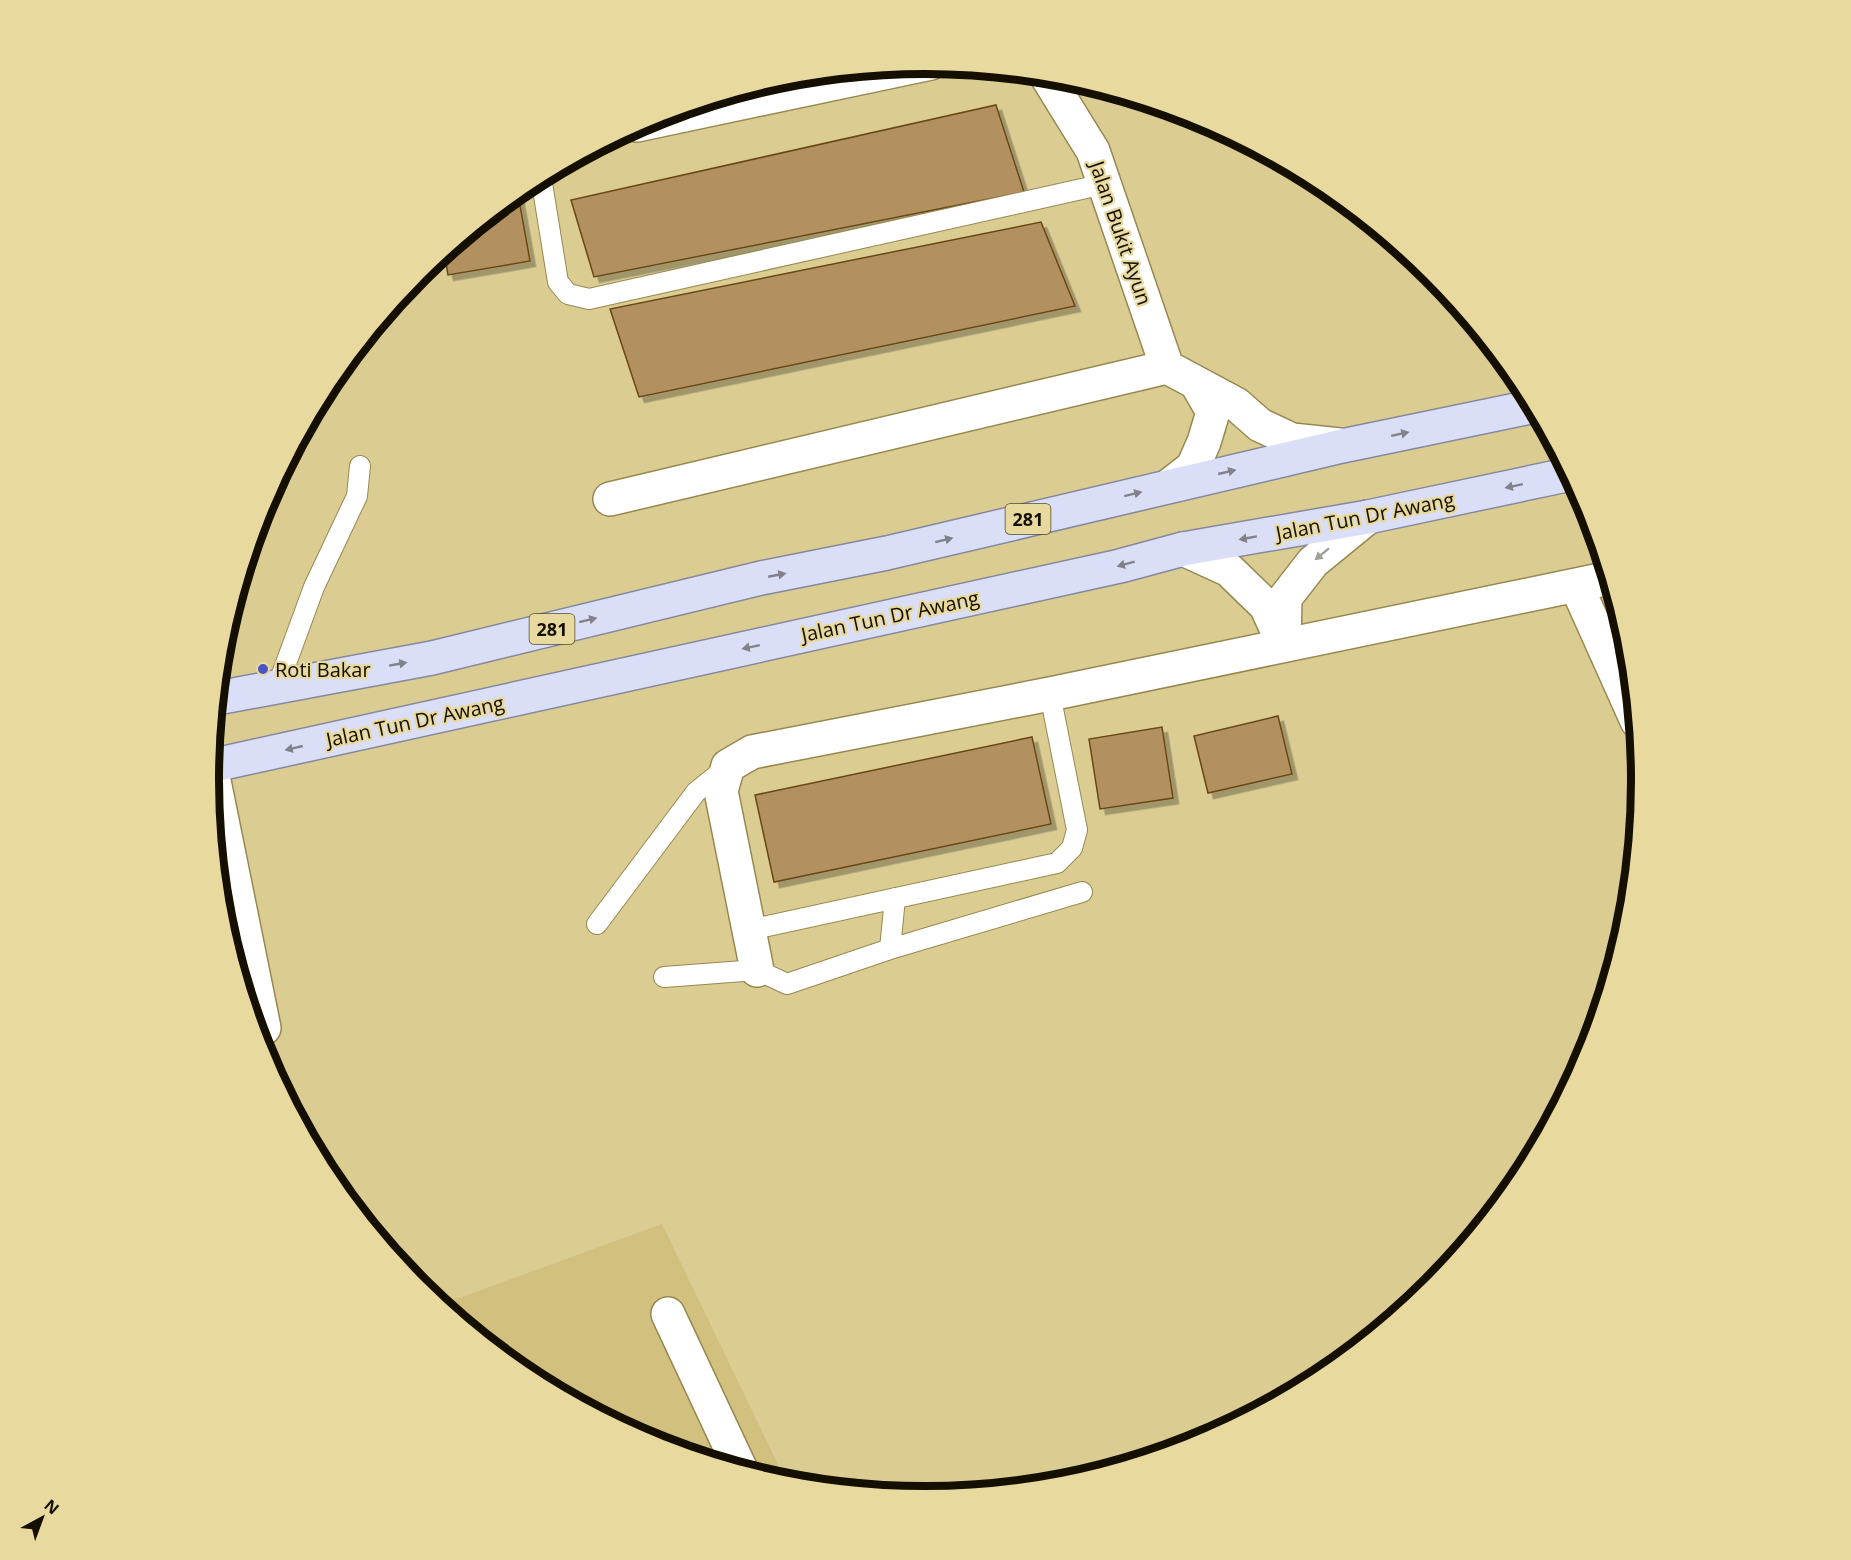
<svg xmlns="http://www.w3.org/2000/svg" width="1851" height="1560" viewBox="0 0 1851 1560" font-family="'Open Sans',sans-serif">
  <style>
    .built { fill: #d1c07e }
    .building { fill: #b39060; stroke: #684817; stroke-width: 1.5; filter: url(#shadow) }
    .lines { fill: none; stroke-linecap: round; stroke-linejoin: round }
    .service-casing { stroke: #978851; stroke-width: 22 }
    .minor-casing { stroke: #978851; stroke-width: 36 }
    .primary-casing { stroke: #85899d; stroke-width: 36 }
    .service { stroke: #fff; stroke-width: 20 }
    .minor { stroke: #fff; stroke-width: 33 }
    .primary { stroke: #dadff7; stroke-width: 33 }
    .oneway { fill: #818188 }
    .oneway2 { fill: #a19f99 }
    .poi-dot { fill: #4b52c7; stroke: #e8d99e; stroke-width: 2 }
    .labels { text-anchor: middle; dominant-baseline: central; stroke-width: 4.5; stroke-linejoin: round; paint-order: stroke }
    .shield { fill: #e8d99e; stroke: #544c2f; stroke-width: 1.5 }
    .shield-label { font-size: 18px; font-weight: bold; fill: #150f00 }
    .street-label { font-size: 20px; fill: #150f00; stroke: #e8d99e }
    .poi-label { font-size: 20px; fill: #150f00; stroke: #e8d99e; text-anchor: start }
    .rim { fill: none; stroke: #150f00; stroke-width: 8 }
  </style>
  <defs>
    <filter id="shadow"><feDropShadow dx="5.5" dy="5.5" stdDeviation="0" flood-color="#0004"/></filter>
  </defs>
  <rect width="100%" height="100%" fill="#dbcc92"/>
  <!-- built -->
  <path class="built" d="M662 1224 787 1483 651 1442 527 1376 440 1305Z"/>
  <!-- building -->
  <path class="building" d="M996 105 1024 192 594 277 571 200Z
    M518 194 530 261 448 275 444 252 514 195Z
    M1041 222 1075 306 639 397 610 309Z
    M1278 716 1292 774 1208 793 1194 736Z
    M1162 727 1173 798 1100 809 1089 739Z
    M1032 737 1051 824 774 882 755 795Z"/>
  <g class="lines">
    <defs>
      <path id="service" d="M541 177 558 282 568 294 589 299 1104 184
        M278 685 314 587 357 496 360 466
        M597 924 696 792 726 768
        M749 930 1057 863 1072 848 1077 830 1050 694
        M890 949 1082 892
        M664 977 757 970 787 984 890 949 895 898"/>
      <path id="minor" d="M1046 75 1093 151 1167 367 1236 404 1260 425 1292 440 1340 445
        M637 125 931 63
        M1170 485 1193 467 1204 442 1213 412 1197 384
        M610 499 1167 367
        M1183 549 1229 570 1266 606 1282 641
        M1576 585 1637 721
        M1284 645 1285 598 1313 562 1368 517
        M211 766 264 1028
        M757 970 721 791 728 766 752 752 1050 694 1610 578
        M668 1314 741 1470"/>
      <path id="primary" d="M217 698 432 658 761 578 887 553 1342 446 1535 406
        M210 766 1120 566 1183 549 1368 517 1571 474"/>
    </defs>
    <!-- service casing -->
    <use href="#service" class="service-casing"/>
    <!-- minor casing -->
    <use href="#minor" class="minor-casing"/>
    <!-- primary casing -->
    <use href="#primary" class="primary-casing"/>
    <!-- service -->
    <use href="#service" class="service"/>
    <!-- minor -->
    <use href="#minor" class="minor"/>
    <!-- primary -->
    <use href="#primary" class="primary"/>
  </g>
  <!-- one-way arrows -->
  <defs><path id="oneway-solid" d="M-6-.8H1V-3.2L6.5 0L1 3.2V.8H-6Z" transform="scale(1.5)"/></defs>
  <g class="oneway">
    <use href="#oneway-solid" transform="translate(1400 434) rotate(-12)"/>
    <use href="#oneway-solid" transform="translate(1227 472) rotate(-13)"/>
    <use href="#oneway-solid" transform="translate(1514 486) rotate(168)"/>
    <use href="#oneway-solid" transform="translate(1133 494) rotate(-14)"/>
    <use href="#oneway-solid" transform="translate(1248 538) rotate(170)"/>
    <use href="#oneway-solid" transform="translate(944 540) rotate(-14)"/>
    <use href="#oneway-solid" transform="translate(1126 564) rotate(165)"/>
    <use href="#oneway-solid" transform="translate(777 575) rotate(-11)"/>
    <use href="#oneway-solid" transform="translate(588 620) rotate(-14)"/>
    <use href="#oneway-solid" transform="translate(751 647) rotate(168)"/>
    <use href="#oneway-solid" transform="translate(398 664) rotate(-10)"/>
    <use href="#oneway-solid" transform="translate(294 748) rotate(167)"/>
  </g>
  <use class="oneway2" href="#oneway-solid" transform="translate(1322 554) rotate(141)"/>
  <!-- markers -->
  <circle class="poi-dot" cx="263" cy="669" r="6"/>
  <g class="labels">
    <!-- shield labels -->
    <g class="shield">
      <rect x="1005.5" y="504" width="45" height="30" rx="4.5"/>
      <rect x="529.5" y="614" width="45" height="30" rx="4.5"/>
    </g>
    <g class="shield-label">
      <text x="1028" y="519">281</text>
      <text x="552" y="629">281</text>
    </g>
    <!-- street labels -->
    <g class="street-label">
      <text transform="translate(1121 233) rotate(71)">Jalan Bukit Ayun</text>
      <text transform="translate(1365 516) rotate(-11)">Jalan Tun Dr Awang</text>
      <text transform="translate(890 616) rotate(-12)">Jalan Tun Dr Awang</text>
      <text transform="translate(415 721) rotate(-12)">Jalan Tun Dr Awang</text>
    </g>
    <!-- poi labels -->
    <g class="poi-label">
      <text x="275" y="669">Roti Bakar</text>
    </g>
  </g>
  <!-- crop -->
  <path d="M0 0H1851V1560H0ZM219 780a706 706 0 1 1 1412 0a706 706 0 1 1-1412 0Z" fill="#e8d99e" fill-rule="evenodd"/>
  <path class="rim" d="M219 780a706 706 0 1 1 1412 0a706 706 0 1 1-1412 0Z"/>
  <!-- north arrow -->
  <g transform="translate(42 1518) rotate(41)" stroke="#e8d99e" stroke-width="4.5" paint-order="stroke">
  <path d="M0-4.5L10 22L0 15L-10 22Z" fill="#150f00"/>
  <text y="-9" font-size="16" font-weight="bold" text-anchor="middle" fill="#150f00">N</text>
  </g>
</svg>
